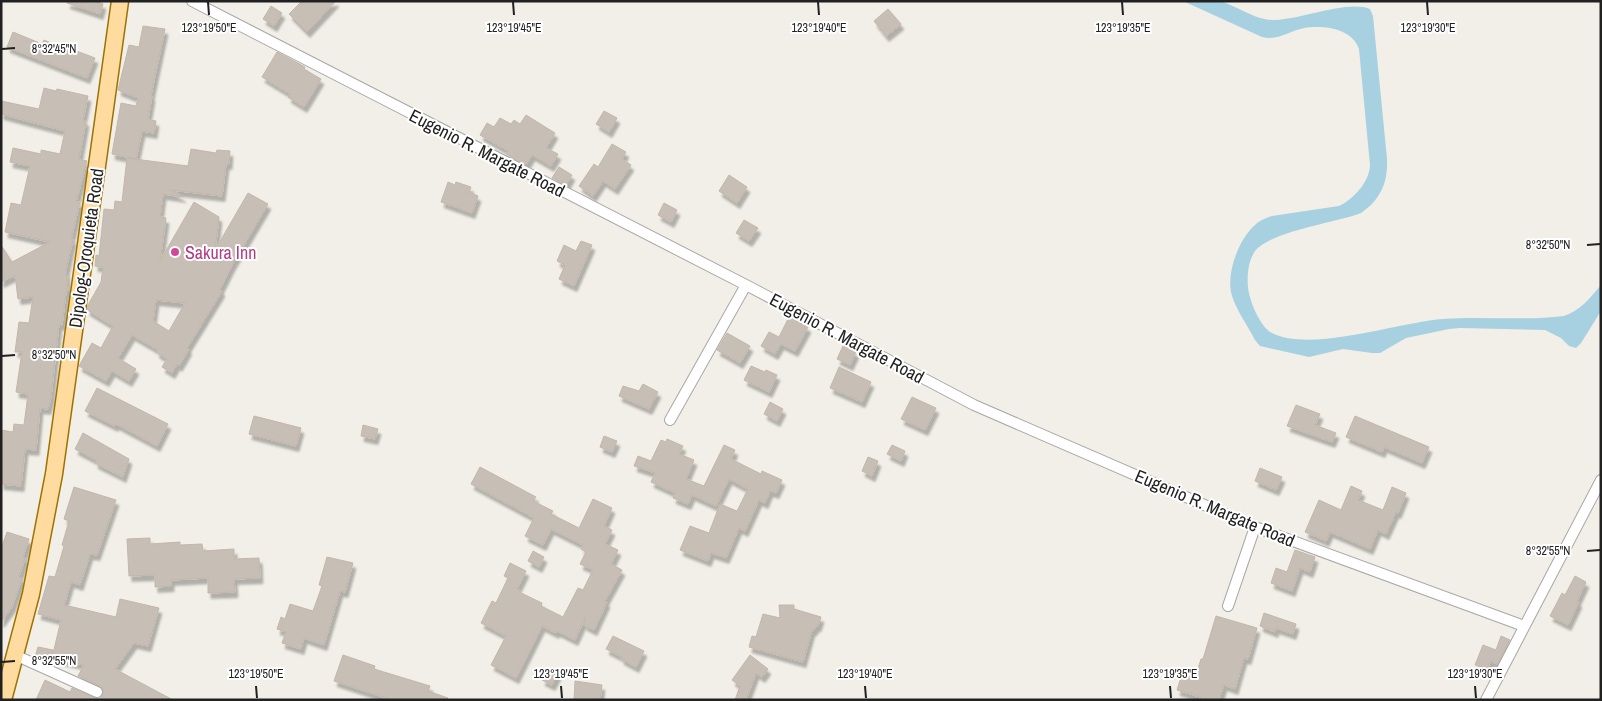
<svg xmlns="http://www.w3.org/2000/svg" width="1602" height="701" viewBox="0 0 1602 701" font-family="'Archivo Narrow',sans-serif">
  <style>
    .water { fill: #a7d0e0 }
    .building { fill: #c7beb6; stroke: #c4b6a9; fill-rule: evenodd; filter: url(#shadow) }
    .lines { fill: none; stroke-linecap: round; stroke-linejoin: round }
    .minor-casing { stroke: #a8a8a8; stroke-width: 12 }
    .primary-casing { stroke: #9e7200; stroke-width: 19 }
    .minor { stroke: #fff; stroke-width: 10 }
    .primary { stroke: #ffdb9f; stroke-width: 16 }
    .ticks { fill: none; stroke: #212121; stroke-width: 2 }
    .hotel-dot { fill: #d1479c; stroke: #fff; stroke-width: 2 }
    .labels { text-anchor: middle; dominant-baseline: central; stroke-width: 4; stroke-linejoin: round; paint-order: stroke }
    .street-label { font-size: 18px; fill: #212121; stroke: #fff }
    .hotel-label { font-size: 18px; fill: #b23c85; stroke: #fff; text-anchor: start }
    .ticks-label { font-size: 12px; text-anchor: middle; fill: #212121; stroke: #fff; stroke-width: 4; stroke-linejoin: round; paint-order: stroke }
  </style>
  <defs>
    <filter id="shadow"><feDropShadow dx="3" dy="5.5" stdDeviation="1" flood-color="#0004"/></filter>
  </defs>
  <rect width="100%" height="100%" fill="#f1efe7"/>
  <!-- water -->
  <path class="water" d="M1183 1C1194 1 1207 0 1218 1 1238 5 1254 21 1276 20 1303 19 1347 0 1370 9L1373 16 1387 159C1388 182 1381 199 1361 213 1335 223 1271 231 1255 251 1248 261 1247 276 1248 287 1249 300 1260 327 1272 333 1310 353 1400 322 1443 319 1483 316 1524 321 1564 316 1581 310 1590 298 1601 285V311L1581 343 1576 348 1569 346 1561 338 1545 330 1460 328 1449 329 1406 338 1380 353H1372L1343 349 1309 357 1260 346 1255 340C1248 326 1234 307 1231 292 1227 271 1239 239 1255 225 1260 220 1266 218 1272 216L1339 206C1353 200 1370 181 1370 165L1359 49C1352 28 1323 25 1304 28 1289 31 1278 41 1262 37Z"/>
  <!-- building -->
  <path class="building" d="M68 1H95L103 4 100 14 67 3Z
    M302 1H336L307 32 289 14Z
    M271 6 282 13 274 26 263 19Z
    M888 9 901 24 886 36 874 21Z
    M143 26 165 29 151 95 152 96 148 119 156 121 154 133 142 131 136 159 112 154 121 103 136 106 138 98 118 90 129 45 139 47Z
    M13 32 42 44 44 40 63 48V46L95 58 87 78 7 47Z
    M277 52 305 67 304 69 321 79 304 107 288 97 290 94 262 77Z
    M44 88 56 91 57 89 88 96 83 120 86 121 79 159 87 161 76 202H80L71 239H73L66 270 68 291 66 292 62 325 59 324 51 397 48 409 40 408 36 450 25 449 21 486 1 484V430L13 432 14 424 24 425 28 394 16 392 22 352H15L19 322 29 323 33 297 18 299 15 275 1 282V245L12 262 50 242 5 232 11 203 21 205 30 166 10 162 13 148 41 154V150L60 154 65 131 1 114V101L39 109Z
    M604 111 617 118 609 132 596 124Z
    M526 115 555 133 546 148 558 154 551 166 532 155 526 165 506 154 508 151 480 135 487 123 494 127 500 118 511 124 514 120 520 124Z
    M612 144 626 152 622 159 631 165 615 189 603 181 593 196 579 186 594 164 598 167Z
    M191 149 216 153 217 150 230 151 229 164H226L222 196 171 190 183 197 163 194 160 217 166 218 160 261 194 202 219 217 215 250 248 193 268 204 232 265 220 289 222 291 187 348 189 349 179 366 177 364 172 373 162 367 167 359 156 352 158 350 132 335 118 358 136 369 129 381 112 371 106 381 79 366 92 343 101 348 113 326 87 310 88 305 101 282 103 267 95 266 96 255 99 256 104 209 114 210 115 201 122 202 127 158 188 166ZM156 300 185 303 169 331 153 321Z
    M559 167 572 175 566 185 552 178Z
    M729 175 747 187 737 203 719 191Z
    M448 182 455 185 456 182 471 187 469 192 478 196 472 213 441 202Z
    M664 203 677 210 671 222 658 215Z
    M744 220 758 228 749 241 736 233Z
    M581 241 592 245 574 286 559 279 565 265 557 261 564 245 576 251Z
    M789 317 808 327 795 351 781 344 775 354 761 346 769 332 779 337Z
    M727 333 750 346 740 363 717 350Z
    M843 346 856 352 850 365 837 359Z
    M751 366 765 372 766 370 777 375 769 392 744 380Z
    M839 367 871 382 862 402 830 388Z
    M643 384 658 392 649 409 619 396 623 386 639 391Z
    M97 388 168 424 157 446 116 424 115 426 85 411Z
    M912 397 936 408 925 430 901 419Z
    M770 402 783 409 777 421 764 414Z
    M1296 405 1320 414 1315 425 1336 433 1332 442 1287 426Z
    M254 416 301 428 296 446 249 434Z
    M1355 416 1429 447 1422 463 1384 447 1382 452 1346 437Z
    M363 425 378 429 375 439 361 436Z
    M83 433 129 459 123 477 95 463 96 460 75 449Z
    M604 436 617 441 612 452 600 447Z
    M667 439 683 446 679 454 694 460 686 479 704 486 724 445 735 450 731 459 761 474 762 471 782 480 776 493 770 491 765 503 759 500 745 531 739 528 726 558 711 553 708 561 680 550 690 526 709 533 720 504 737 511 748 489 729 479 716 506 692 495 688 504 673 498 675 493 651 482 655 473 634 466 638 456 651 461 661 440 666 442Z
    M892 445 905 451 901 461 887 454Z
    M868 457 878 461 872 476 862 471Z
    M480 467 536 497 533 501 553 511 551 514 579 528 593 499 612 508 604 526 612 530 605 544 618 550 611 564 622 570 605 601 607 602 594 630 584 625 585 618 575 640 557 631 556 633 542 626 516 678 491 665 506 636 481 623 492 601 496 603 508 578 504 576 510 563 526 571 517 589 520 590 519 592 542 603 541 606 563 617 578 588 583 590 593 570 580 564 586 552 581 549 583 545 551 529 543 545 525 536 534 518 471 484Z
    M1260 468 1282 477 1276 490 1255 481Z
    M1351 486 1362 491 1358 500 1383 510 1392 487 1406 493 1398 513 1396 512 1386 534 1378 530 1370 549 1330 532 1326 541 1305 532 1319 500 1341 510Z
    M74 487 116 500 97 555 90 554 80 585 71 582 64 605 116 617 120 599 159 608 148 646 134 643 115 669 173 700H36L45 680 70 692 72 688 95 698H101L103 694V688L100 686 78 676 84 665 52 658 61 620 38 614 49 576 55 577 64 546 62 545 69 521 64 519Z
    M7 532 29 539 23 557 25 558 19 577 22 578 12 607 1 622V549Z
    M150 538V544L180 542V545L202 544 203 551 234 549V559L259 558 260 578 234 579 235 592 208 593V578L171 580V586L155 587V575L129 576 127 539Z
    M1295 550 1315 557 1310 572 1300 568 1292 591 1271 583 1276 568 1287 572Z
    M533 551 544 557 539 567 528 561Z
    M327 557 353 563 345 592 340 591 324 645 304 638 301 649 282 643 286 632 277 629 281 617 285 619 290 604 313 611 322 586 319 585Z
    M1575 576 1586 582 1577 601 1579 602 1568 625 1550 616 1562 593 1565 595Z
    M779 605H794V609L821 617 818 626H816L814 630H812L803 662 749 647 752 636 756 637 763 614 780 618Z
    M1264 613 1296 624 1293 634 1276 628 1275 632 1260 626Z
    M1216 616 1257 628 1248 659 1244 658 1235 689 1224 685 1219 700H1210L1177 690 1182 674 1195 678 1201 659H1203Z
    M613 636 644 651 636 667 621 659 622 657 606 649Z
    M1501 636 1510 640 1497 664 1491 661 1487 669 1475 665 1483 645 1496 650Z
    M38 647 53 650 50 663 35 657Z
    M343 655 375 666 374 669 430 686 428 691 448 698 447 700H392L334 681Z
    M750 655 768 669 762 677 756 673 746 700H735L740 686 732 680Z
    M548 668 558 674 552 685 542 680Z
    M575 681 602 685 600 700H574Z"/>
  <g class="lines">
    <defs>
      <path id="minor" d="M192 1 746 285 974 405 1255 527 1524 626
        M670 420 746 285
        M1228 606 1255 527
        M15 655 97 692
        M1486 700 1601 480"/>
      <path id="primary" d="M3 700 31 594 54 474 120 1"/>
    </defs>
    <!-- minor casing -->
    <use href="#minor" class="minor-casing"/>
    <!-- primary casing -->
    <use href="#primary" class="primary-casing"/>
    <!-- minor -->
    <use href="#minor" class="minor"/>
    <!-- primary -->
    <use href="#primary" class="primary"/>
  </g>
  <!-- ticks -->
  <path class="ticks" d="M208 2 209 15M513 2 514 15M818 2 819 15M1122 2 1123 15M1427 2 1428 15M2 49 15 48M1587 245 1600 244M2 356 15 355M1587 551 1600 550M2 662 15 661M256 686 257 698M561 686 562 698M865 686 866 698M1170 686 1171 698M1475 686 1476 698"/>
  <!-- markers -->
  <circle class="hotel-dot" cx="175" cy="252" r="5"/>
  <g class="labels">
    <!-- street labels -->
    <g class="street-label">
      <text transform="translate(487 153) rotate(27)">Eugenio R. Margate Road</text>
      <text transform="translate(86 248) rotate(-82)">Dipolog-Oroquieta Road</text>
      <text transform="translate(847 338) rotate(28)">Eugenio R. Margate Road</text>
      <text transform="translate(1215 508) rotate(23)">Eugenio R. Margate Road</text>
    </g>
    <!-- hotel labels -->
    <g class="hotel-label">
      <text x="185" y="252">Sakura Inn</text>
    </g>
  </g>
  <g class="ticks-label">
    <text x="209" y="32">123°19'50"E</text>
    <text x="514" y="32">123°19'45"E</text>
    <text x="819" y="32">123°19'40"E</text>
    <text x="1123" y="32">123°19'35"E</text>
    <text x="1428" y="32">123°19'30"E</text>
    <text x="54" y="53">8°32'45"N</text>
    <text x="1548" y="249">8°32'50"N</text>
    <text x="54" y="359">8°32'50"N</text>
    <text x="1548" y="555">8°32'55"N</text>
    <text x="54" y="665">8°32'55"N</text>
    <text x="256" y="678">123°19'50"E</text>
    <text x="561" y="678">123°19'45"E</text>
    <text x="865" y="678">123°19'40"E</text>
    <text x="1170" y="678">123°19'35"E</text>
    <text x="1475" y="678">123°19'30"E</text>
  </g>
  <!-- border -->
  <rect width="1602" height="701" fill="none" stroke="#212121" stroke-width="5"/>
</svg>
